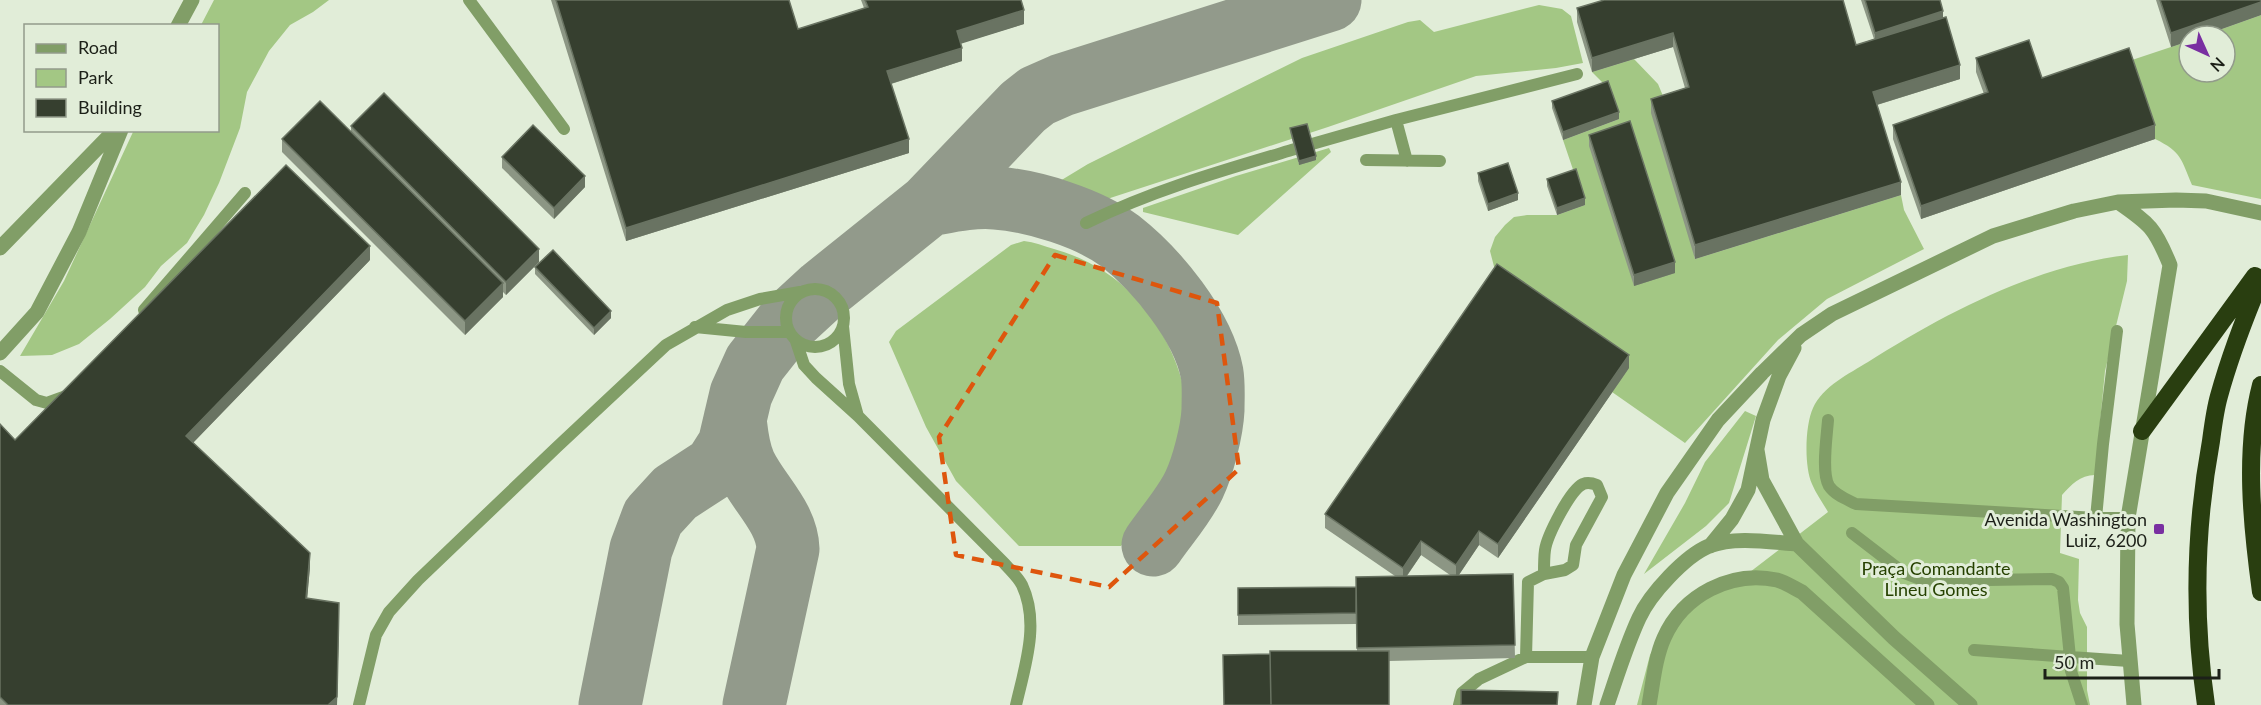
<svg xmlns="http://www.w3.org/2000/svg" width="2261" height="705" viewBox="0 0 2261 705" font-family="Lato,sans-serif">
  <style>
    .green { fill: #a3c784 }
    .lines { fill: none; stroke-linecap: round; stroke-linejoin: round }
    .taxiway { stroke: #929a8b; stroke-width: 63 }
    .lane { stroke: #819e67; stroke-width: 12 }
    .street { stroke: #819e67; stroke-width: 15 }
    .highway { stroke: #293e10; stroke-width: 18 }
    .wall { fill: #8c9684; fill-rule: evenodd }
    .shaded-wall { fill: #697362 }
    .building { fill: #363f2f; stroke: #697362; stroke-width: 1.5 }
    .marked { fill: none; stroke: #de560d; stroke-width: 4.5; stroke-dasharray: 12 8; stroke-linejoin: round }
    .poi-dot { fill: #792fa1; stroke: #e1edd8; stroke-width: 2 }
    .labels { text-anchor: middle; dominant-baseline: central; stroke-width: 6; stroke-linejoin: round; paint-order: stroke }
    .poi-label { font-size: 18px; fill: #1c2018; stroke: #e1edd8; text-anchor: end }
    .park-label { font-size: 18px; fill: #264100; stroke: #e1edd8 }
  </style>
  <rect width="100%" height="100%" fill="#e1edd8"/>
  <!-- green -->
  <path class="green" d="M214 0H329L313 12 290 25 269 51 247 92 240 128 219 183 204 215 187 243 161 266 145 287 110 319 79 344 52 355 20 356 64 281 133 132 135 130H218V26L201 25Z
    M1539 5 1562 9 1571 16 1583 63 1556 68 1476 76 1328 127 1101 201 1083 198 1053 187 1055 184 1088 164 1302 58 1408 22 1420 20 1434 32Z
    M2261 15V199L2192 185C2181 159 2182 152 2155 139L2129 61 2189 41V72H2225V36H2202Z
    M1634 59 1658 84 1663 96 1695 259 1901 195 1904 210 1924 249 1827 299 1778 340 1685 443 1612 392 1628 368 1497 278 1490 251 1495 237 1505 225 1514 217 1527 215H1557L1585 205 1563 140 1619 119 1608 88 1592 72Z
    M1329 148 1331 152 1238 235 1143 212V208L1236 176Z
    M1024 241C1034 242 1044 246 1054 249 1112 265 1155 307 1176 363 1181 377 1186 391 1185 407 1181 459 1154 507 1121 546H1019L956 481 926 427 889 342 896 331 1011 245Z
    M2128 255 2127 281 2105 371 2095 475C2080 475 2071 485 2062 495L2060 553 2079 559 2078 600 2080 613 2087 627V690L2090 705H1637L1650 655 1671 617 1750 572 1828 512C1823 503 1816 494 1812 484 1804 467 1805 425 1813 408 1822 387 1850 373 1868 362 1945 313 2037 265 2128 255Z
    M1745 411 1756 416 1729 503 1706 526 1644 574 1685 503 1705 462Z"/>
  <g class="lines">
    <!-- taxiway -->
    <path class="taxiway" d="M929 205C951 201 973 196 996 198 1034 201 1089 218 1120 241 1157 270 1203 326 1212 373 1214 385 1213 399 1213 410 1212 431 1203 466 1194 485 1184 506 1166 526 1153 545
      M735 419C737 436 738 450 745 465 759 494 787 517 788 549L754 705
      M610 705 641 549 653 517 675 493 715 467 729 445 741 394 755 363 785 325 823 290 929 205 1023 107 1037 96 1062 85 1330 0"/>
    <!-- lane -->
    <path class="lane" d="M469 0 564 129
      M1396 120 1407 161
      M1312 144 1396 120 1577 74
      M1366 160 1440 161
      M1086 223C1153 190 1224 170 1295 149
      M786 318a29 29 0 1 1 58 0a29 29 0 1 1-58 0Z
      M144 310 245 193
      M843 326 849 384 858 416
      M695 327 746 332H788
      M796 341 804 365 816 378 858 416 1004 563C1010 570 1018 577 1022 585 1040 623 1025 666 1016 705
      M0 371 36 400 47 403 69 395
      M1828 420C1827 436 1821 473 1829 486 1835 495 1846 499 1856 504L2096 518H2128
      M2096 518 2103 444 2117 331
      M1852 533 1904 573 1925 581 2052 579 2059 582 2063 588 2070 657 2129 661
      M1974 650 2070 657 2071 671 2082 705
      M1526 657 1528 582 1544 574C1544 566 1544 557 1545 550 1547 536 1570 490 1583 484 1588 482 1592 483 1597 485L1602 497 1576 545 1573 565 1565 570 1544 574
      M359 705 376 635 389 612 418 580 557 447 666 345 727 310 760 299 800 292
      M1459 705 1462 693 1479 679 1526 657H1592"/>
    <!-- street -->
    <path class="street" d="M178 26 192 0
      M2118 202C2150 224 2155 228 2170 265L2128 518 2127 624 2134 705
      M0 248 115 130
      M0 353 37 312 79 232 121 130
      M1757 450 1762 480 1797 544 1894 638 1970 705
      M1710 546 1732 519 1748 490 1763 420 1779 376 1794 348
      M1584 705 1592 657 1624 575 1667 493 1718 420 1762 373 1801 335 1832 314 1993 236 2074 211 2118 202 2176 200 2206 201 2261 213
      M1607 705C1617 676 1626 646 1639 618 1650 594 1685 556 1709 546 1735 536 1770 542 1797 544
      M1649 705C1653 683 1655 658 1664 638 1683 595 1731 570 1777 580 1785 582 1794 588 1802 592L1927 705"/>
    <!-- highway -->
    <path class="highway" d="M2261 385C2244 450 2252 526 2261 592
      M2142 431 2255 276
      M2206 705C2193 617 2195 528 2211 441 2213 426 2215 410 2219 396 2230 356 2245 317 2261 279"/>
  </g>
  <!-- wall -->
  <path class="wall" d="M551 0H789L798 29 864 8 861 0H1021L1024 24 961 43 962 61 891 84 909 153 626 241Z
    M1861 0H1940L1943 18 1960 79 1877 105 1901 195 1695 259 1651 113V99L1685 88 1673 47 1592 72 1577 22V8L1856 45 1874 39Z
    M2156 0H2261V15L2202 36H2189V41L2171 47Z
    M1976 58 2042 78 2155 139 1921 219 1893 139V125L1984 94 1976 72Z
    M1552 101 1619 119 1563 140 1552 108Z
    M351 126 539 262 506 295 503 292V297L465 335 282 152V139L351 132Z
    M1290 128 1316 160 1299 165 1290 132Z
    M1589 135 1675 273 1634 286 1589 146Z
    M502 157 585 187 554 219 502 168Z
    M1478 173 1518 200 1488 211 1478 181Z
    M1547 179 1585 205 1557 215 1547 186Z
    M370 260 193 443 310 567 307 598 339 617 337 705H0V424L15 440Z
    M535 267 611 318 594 335 535 274Z
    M1629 368 1498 558 1479 545 1459 575 1513 574 1515 658 1389 661 1357 651 1356 612V624L1238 625V588L1356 587 1395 576 1325 528V514ZM1421 555 1450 575 1407 576Z"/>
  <!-- shaded-wall -->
  <path class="shaded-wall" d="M2261 2V15L2202 36H2189V41L2171 47V33Z
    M1024 10V24L957 45V31Z
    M1943 11V22L1875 44V33Z
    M1673 33V47L1592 72V58Z
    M962 48V61L887 85V71Z
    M1960 65V79L1873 106V92Z
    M1619 112V119L1563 140V132Z
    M2155 125V139L1921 219V206Z
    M909 139V153L626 241V228Z
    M1316 156V160L1299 165V161Z
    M585 176V187L554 219V208Z
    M1901 182V195L1695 259V245Z
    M1518 193V200L1488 211V204Z
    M1585 198V205L1557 215V208Z
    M370 246V260L186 450V436Z
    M539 249V262L506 295V282Z
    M1675 262V273L1634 286V275Z
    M503 283V297L465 335V321Z
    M611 311V318L594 335V328Z
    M1629 355V368L1498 558V544Z
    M1479 531V545L1456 579V565Z
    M1421 541V555L1403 581V568Z
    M310 553V567L306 612V598Z
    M339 617 337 705H328Z"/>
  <!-- building -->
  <path class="building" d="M556 0H789L798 29 868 7 865 0H1021L1024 10 957 31 962 48 887 71 909 139 626 228Z
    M1604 0H1843L1856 45 1946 17 1960 65 1873 92 1901 182 1695 245 1651 99 1689 87 1673 33 1592 58 1577 8Z
    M1865 0H1940L1943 11 1875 33Z
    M2160 0H2261V2L2171 33Z
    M2029 40 2042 78 2129 48 2155 125 1921 206 1893 125 1988 92 1976 58Z
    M1608 81 1619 112 1563 132 1552 101Z
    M384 93 539 249 506 282 351 126Z
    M320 101 503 283 465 321 282 139Z
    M1630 121 1675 262 1634 275 1589 135Z
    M1307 124 1316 156 1299 161 1290 128Z
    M533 125 585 176 554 208 502 157Z
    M1508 163 1518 193 1488 204 1478 173Z
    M286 165 370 246 186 436 310 553 306 598 339 603 337 697 328 705H8L0 697V424L15 440Z
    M1576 169 1585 198 1557 208 1547 179Z
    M553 250 611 311 594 328 535 267Z
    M1497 264 1629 355 1498 544 1479 531 1456 565 1421 541 1403 568 1325 514Z
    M1513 574 1515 645 1357 648 1356 577Z
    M1356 587V613L1238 615V588Z
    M1270 651H1389V705H1271Z
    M1270 654 1271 705H1224L1223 655Z
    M1461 690 1558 692 1557 705H1461Z"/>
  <!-- marked area -->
  <path class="marked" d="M1055 255 1217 303 1239 469 1109 587 956 555 939 437Z"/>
  <!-- markers -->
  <rect class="poi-dot" x="2153" y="523" width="12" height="12" rx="3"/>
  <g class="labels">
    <!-- poi labels -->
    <g class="poi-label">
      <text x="2147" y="519">Avenida Washington<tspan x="2147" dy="21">Luiz, 6200</tspan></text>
    </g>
    <!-- park labels -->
    <g class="park-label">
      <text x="1936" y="568">Praça Comandante<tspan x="1936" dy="21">Lineu Gomes</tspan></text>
    </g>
  </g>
  <!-- legend -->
  <rect x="24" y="24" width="195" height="108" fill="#e1edd8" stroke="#929b8b" stroke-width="1.5"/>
  <rect x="36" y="44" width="30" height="9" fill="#819e67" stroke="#929b8b" stroke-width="1.5"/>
  <text x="78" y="54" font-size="18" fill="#1c2018">Road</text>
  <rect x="36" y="69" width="30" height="18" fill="#a3c784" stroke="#929b8b" stroke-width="1.5"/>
  <text x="78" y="84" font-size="18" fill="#1c2018">Park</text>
  <rect x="36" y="99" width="30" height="18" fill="#363f2f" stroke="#929b8b" stroke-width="1.5"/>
  <text x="78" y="114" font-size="18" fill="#1c2018">Building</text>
  <!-- north arrow -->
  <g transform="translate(2207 54) rotate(135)"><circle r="28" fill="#e1edd8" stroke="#929b8b" stroke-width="1.5"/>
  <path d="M0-4.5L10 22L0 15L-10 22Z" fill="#792fa1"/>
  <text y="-9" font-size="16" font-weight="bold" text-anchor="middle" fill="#1c2018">N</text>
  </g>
  <!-- scale -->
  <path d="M2045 669v9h174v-9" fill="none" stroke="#1c2018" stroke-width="3"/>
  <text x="2054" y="669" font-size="18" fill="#1c2018" stroke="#e1edd8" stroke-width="4.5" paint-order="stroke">50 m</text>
</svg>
